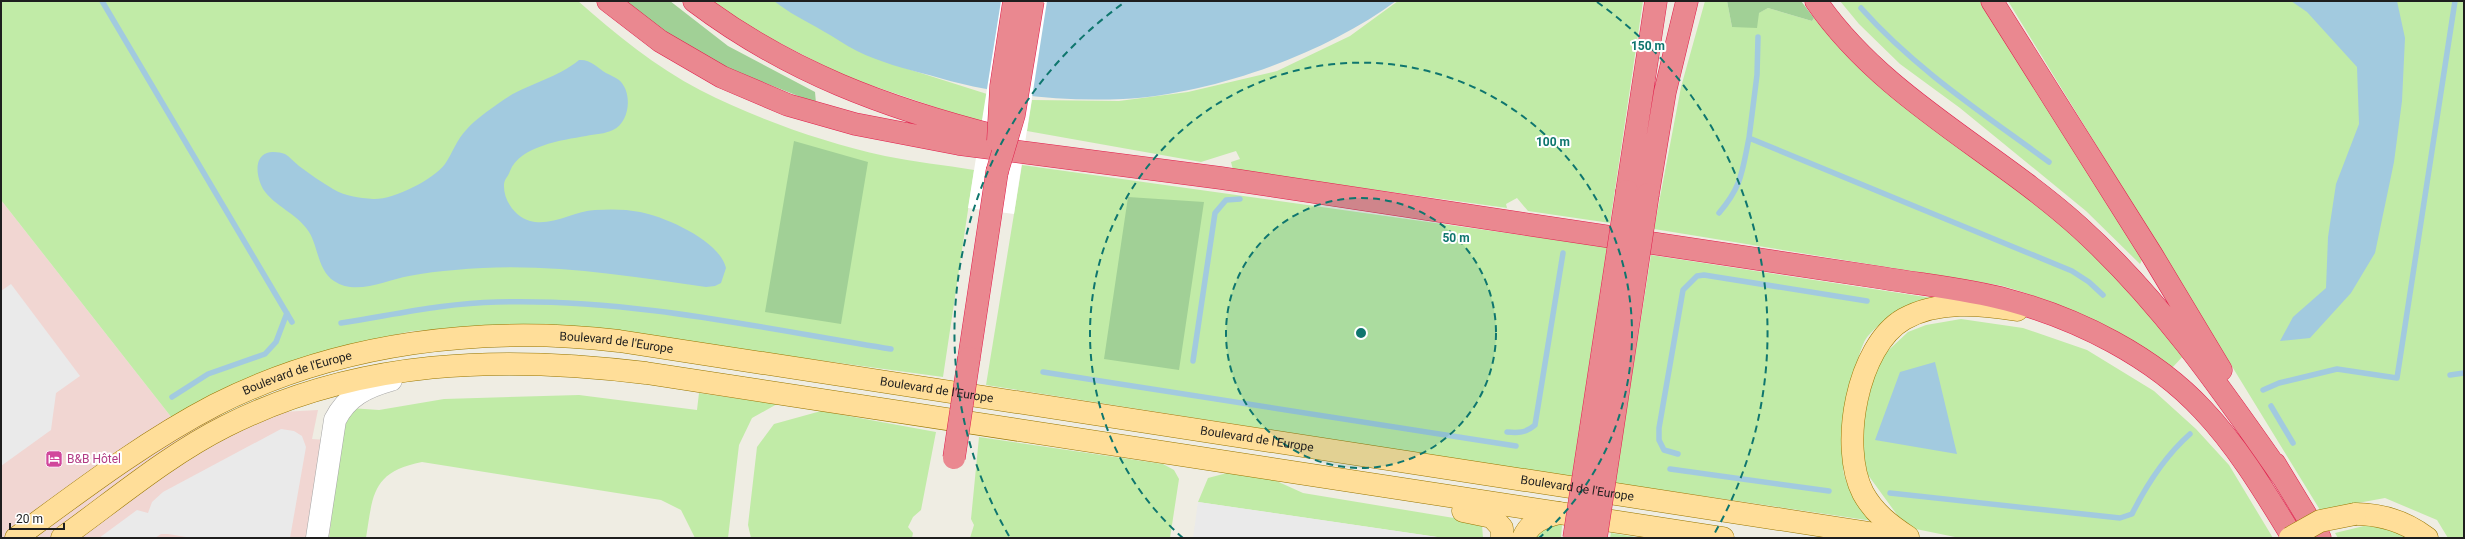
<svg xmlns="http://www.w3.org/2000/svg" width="2465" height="539" viewBox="0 0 2465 539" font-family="Roboto,sans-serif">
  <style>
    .commercial { fill: #f1d6d2 }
    .grass { fill: #c1eba7 }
    .forest { fill: #a1d096 }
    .parking { fill: #eaeaea }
    .water { fill: #a2cadf }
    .pier { fill: #fff }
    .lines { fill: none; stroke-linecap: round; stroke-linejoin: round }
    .stream { stroke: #a2cadf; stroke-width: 5.5 }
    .minor-casing { stroke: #a5a5a5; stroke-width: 23 }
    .major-casing { stroke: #987600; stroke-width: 23 }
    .highway-casing { stroke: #e01e4b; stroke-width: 23 }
    .minor { stroke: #fff; stroke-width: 22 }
    .major { stroke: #ffde99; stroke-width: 22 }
    .highway { stroke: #ea8890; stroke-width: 22 }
    .major-bridge-casing { stroke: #987600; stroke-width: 23; stroke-linecap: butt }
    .highway-bridge-casing { stroke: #e01e4b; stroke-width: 23; stroke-linecap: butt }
    .major-bridge { stroke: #ffde99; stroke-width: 22 }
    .highway-bridge { stroke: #ea8890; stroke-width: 22 }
    .ring { fill: none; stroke: #0f766e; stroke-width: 2; stroke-dasharray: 7 5 }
    .labels { text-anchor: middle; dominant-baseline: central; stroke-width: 4; stroke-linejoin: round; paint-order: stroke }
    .street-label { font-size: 12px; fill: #1e1e1e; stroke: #fff }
    .hotel-label { font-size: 12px; fill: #b23c85; stroke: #fff; text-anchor: start }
    .centre { fill: #0f766e; stroke: #fff; stroke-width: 2 }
    .ring-label { font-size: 12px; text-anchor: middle; font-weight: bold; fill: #0f766e; stroke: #fff; stroke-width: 4; stroke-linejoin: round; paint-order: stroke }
  </style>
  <rect width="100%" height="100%" fill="#efede3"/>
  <!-- commercial -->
  <path class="commercial" d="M1 200 172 418 318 410 312 439 342 441 329 538H1Z"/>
  <!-- grass -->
  <path class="grass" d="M1 1H578C615 34 656 67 700 90 757 119 822 142 885 156 914 162 945 165 974 170L943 377 596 330 513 325 412 331 349 345 172 418 1 200Z
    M708 1H780L905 68 987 94 982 123 844 76 768 37Z
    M1398 1H1643L1610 223 1528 211 1517 198 1506 204 1507 208 1233 170 1231 162 1240 159 1236 151 1201 162 1027 131 1032 100 1119 101 1188 92 1277 71 1350 36Z
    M1705 1H1727L1732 27 1768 8 1812 21 1814 18 1847 54 2056 220 2123 281 2185 354 2172 368C2118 329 2067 305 2003 286L1654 229 1681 87Z
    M1840 1H1982L2143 258 2140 264 2086 211 1960 108 1900 64 1859 24Z
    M2008 1H2464V538H2448L2437 520 2385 498 2320 510Z
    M1022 165 1607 247 1572 477 986 385Z
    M1651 255 1932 298C1908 308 1885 316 1868 336 1853 353 1837 458 1845 478 1851 495 1862 508 1873 521L1615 483Z
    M1961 319 2023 328 2087 350 2154 391 2196 429 2229 465 2273 538H1960L1906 527 1868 475 1859 437 1878 360 1908 332 1926 325Z
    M699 393 777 404 752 418 739 445 728 538H695L681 510 661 500 422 462C372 472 373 494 366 538H329L342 430 350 408 379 410 444 399 579 395 697 410Z
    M821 411 936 432 921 510 913 517 908 527 913 533 912 538H751L748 525 757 447 774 424Z
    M979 437 1163 464 1174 470 1179 479 1170 538H970L974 525 971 519Z
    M1227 473 1272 479 1303 493 1472 521 1482 525 1483 538H1444L1198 502 1208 478Z
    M1556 525H1562L1561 538H1534L1546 527Z
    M2368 525 2394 531 2408 538H2338L2335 533Z
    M1611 533 1642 538H1610Z"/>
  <!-- forest -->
  <path class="forest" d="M621 1H670L728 46 815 92 816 103 724 67 662 30Z
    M1727 1H1801L1814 18 1812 21 1768 8 1759 13 1757 28 1732 27Z
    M794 141 868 162 841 324 765 312Z
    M1128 197 1204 202 1179 370 1104 359Z"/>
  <!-- parking -->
  <path class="parking" d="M11 284 80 376 56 393 51 430 1 466V291Z
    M281 429 294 431 302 436 306 447 290 538H192L168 534H161L155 538H99L137 510 148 513 152 502 163 492Z
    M1198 502 1444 538H1193Z"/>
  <!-- water -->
  <path class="water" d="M774 1H1396C1325 54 1212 94 1123 99 1057 102 992 94 929 75 906 69 879 62 857 51 845 45 834 37 823 31 806 21 789 13 774 1Z
    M2291 1H2397L2405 38 2402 101 2394 162 2375 253 2351 293 2310 338 2280 341 2293 317 2326 288 2328 237 2336 184 2359 124 2357 67 2307 12Z
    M579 60C590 59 597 67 606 73 610 75 615 77 619 80 633 92 630 122 613 130 605 134 595 134 586 136 562 140 520 146 510 171 508 177 505 178 504 184 503 200 515 217 530 221 551 227 574 211 595 210 610 209 626 209 640 212 666 217 720 241 726 268L721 283 715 286 706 287C623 275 539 261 455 270 440 271 424 273 409 276 386 280 356 296 334 281 318 271 318 246 309 232 297 213 275 207 263 189 257 178 253 158 267 153 272 151 280 152 285 154 290 157 294 162 299 166 310 174 321 182 333 189 345 196 359 198 373 199 393 200 433 180 445 164 453 152 457 139 467 129 476 119 488 111 499 103 524 84 555 80 579 60Z
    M1935 362 1957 454 1875 440 1900 372Z"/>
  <!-- pier -->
  <path class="pier" d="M1001 1H1047L1014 214 968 208Z"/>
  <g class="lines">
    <!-- stream -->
    <path class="stream" d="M102 1 292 322
      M1861 8C1915 69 1984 114 2049 162
      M1758 37 1757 75 1749 138 2072 271 2089 282 2103 295
      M1719 213C1742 186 1742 172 1749 138
      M341 323C393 315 445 303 497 302 629 298 761 328 891 349
      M1193 361 1215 213 1226 200 1240 199
      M1043 372 1516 446
      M2450 375 2464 373
      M2263 390 2279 383 2337 369 2397 378 2455 1
      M172 397 208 374 265 354 276 342 287 313
      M2271 406 2293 443
      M1507 432C1518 433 1526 433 1535 425L1563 253
      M1678 454 1664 450 1659 440V428L1683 290 1697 276 1704 275 1867 301
      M1670 469 1829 491
      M1890 493 2120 518 2132 514C2147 484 2165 456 2190 434"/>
    <defs>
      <path id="minor" d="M317 538 335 420C347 396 366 387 391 380"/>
      <g id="major">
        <path d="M1463 511 1492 517 1502 528V538"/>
        <path d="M2355 514C2382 514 2406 522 2427 538"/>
        <path d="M1908 537C1890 525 1874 513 1863 493 1839 447 1857 346 1904 319 1938 300 1980 304 2017 310"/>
        <path id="s1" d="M16 538C80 491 144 442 215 405 339 342 483 325 619 341L1902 538"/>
        <path d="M62 538C115 500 168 455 226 426 359 359 501 355 646 373L1723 538"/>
        <path d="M1523 538C1530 522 1543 517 1559 513"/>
      </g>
      <path id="highway" d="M608 1 660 41 722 77 788 105 855 124 959 144 1221 178 1883 278C1924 285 1967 289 2008 300 2078 319 2153 356 2203 410 2239 448 2266 494 2293 538
        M694 1C788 72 886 108 1000 137
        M1816 1C1882 97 1992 149 2078 226 2159 299 2220 387 2282 476
        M1992 1 2152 255 2221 370
        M1627 191 1656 1
        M1648 194 1665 92 1687 1
        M969 358 997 172
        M2275 464 2320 538"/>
    </defs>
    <!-- minor casing -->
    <use href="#minor" class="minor-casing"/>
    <!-- major casing -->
    <use href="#major" class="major-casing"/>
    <!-- highway casing -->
    <use href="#highway" class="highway-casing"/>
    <!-- minor -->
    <use href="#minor" class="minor"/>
    <!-- major -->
    <use href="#major" class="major"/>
    <!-- highway -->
    <use href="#highway" class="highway"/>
    <defs>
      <path id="major-bridge" d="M2290 538 2320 521 2355 514"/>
      <path id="highway-bridge" d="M998 141 1001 86 1014 1
        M997 172 1014 115 1033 1
        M954 458 969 358
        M1574 538 1627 191
        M1596 538 1648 194"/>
    </defs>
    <!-- major-bridge casing -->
    <use href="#major-bridge" class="major-bridge-casing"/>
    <!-- highway-bridge casing -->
    <use href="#highway-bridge" class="highway-bridge-casing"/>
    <!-- major-bridge -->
    <use href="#major-bridge" class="major-bridge"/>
    <!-- highway-bridge -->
    <use href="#highway-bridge" class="highway-bridge"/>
  </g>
  <!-- distance rings -->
  <circle cx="1361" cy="333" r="135" fill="#0f766e" fill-opacity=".12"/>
  <g class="ring">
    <circle cx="1361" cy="333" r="135"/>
    <path d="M1183 538A271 271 0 1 1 1539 538"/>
    <path d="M1009 536A406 406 0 0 1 1125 2M1597 2A406 406 0 0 1 1713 536"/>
  </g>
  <!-- icons -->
  <defs>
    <symbol id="hotel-square" viewBox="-11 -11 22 22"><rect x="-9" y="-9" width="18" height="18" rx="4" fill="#d1479c" stroke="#fff"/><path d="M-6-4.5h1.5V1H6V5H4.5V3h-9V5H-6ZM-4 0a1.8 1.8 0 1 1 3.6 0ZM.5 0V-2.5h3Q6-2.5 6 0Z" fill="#fff"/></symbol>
  </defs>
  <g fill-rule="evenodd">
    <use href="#hotel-square" x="44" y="449" width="20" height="20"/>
  </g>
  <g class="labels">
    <!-- street labels -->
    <g class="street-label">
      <text stroke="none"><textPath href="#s1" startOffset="652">Boulevard de l'Europe</textPath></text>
      <text stroke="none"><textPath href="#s1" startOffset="328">Boulevard de l'Europe</textPath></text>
      <text stroke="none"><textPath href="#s1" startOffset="976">Boulevard de l'Europe</textPath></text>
      <text stroke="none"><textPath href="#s1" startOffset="1300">Boulevard de l'Europe</textPath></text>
      <text stroke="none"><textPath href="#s1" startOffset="1624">Boulevard de l'Europe</textPath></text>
    </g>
    <!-- hotel labels -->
    <g class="hotel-label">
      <text x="67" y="459">B&amp;B Hôtel</text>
    </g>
  </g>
  <circle cx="1361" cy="333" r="6" class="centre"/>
  <g class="ring-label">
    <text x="1648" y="50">150 m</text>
    <text x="1553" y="146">100 m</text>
    <text x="1456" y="242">50 m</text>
  </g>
  <!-- border -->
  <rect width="2465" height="539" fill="none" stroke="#1e1e1e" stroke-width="4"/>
  <!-- scale -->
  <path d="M10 523v6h54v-6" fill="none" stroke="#1e1e1e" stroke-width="2"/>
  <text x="16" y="523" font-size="12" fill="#1e1e1e" stroke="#ffffff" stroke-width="3" paint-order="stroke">20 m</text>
</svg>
